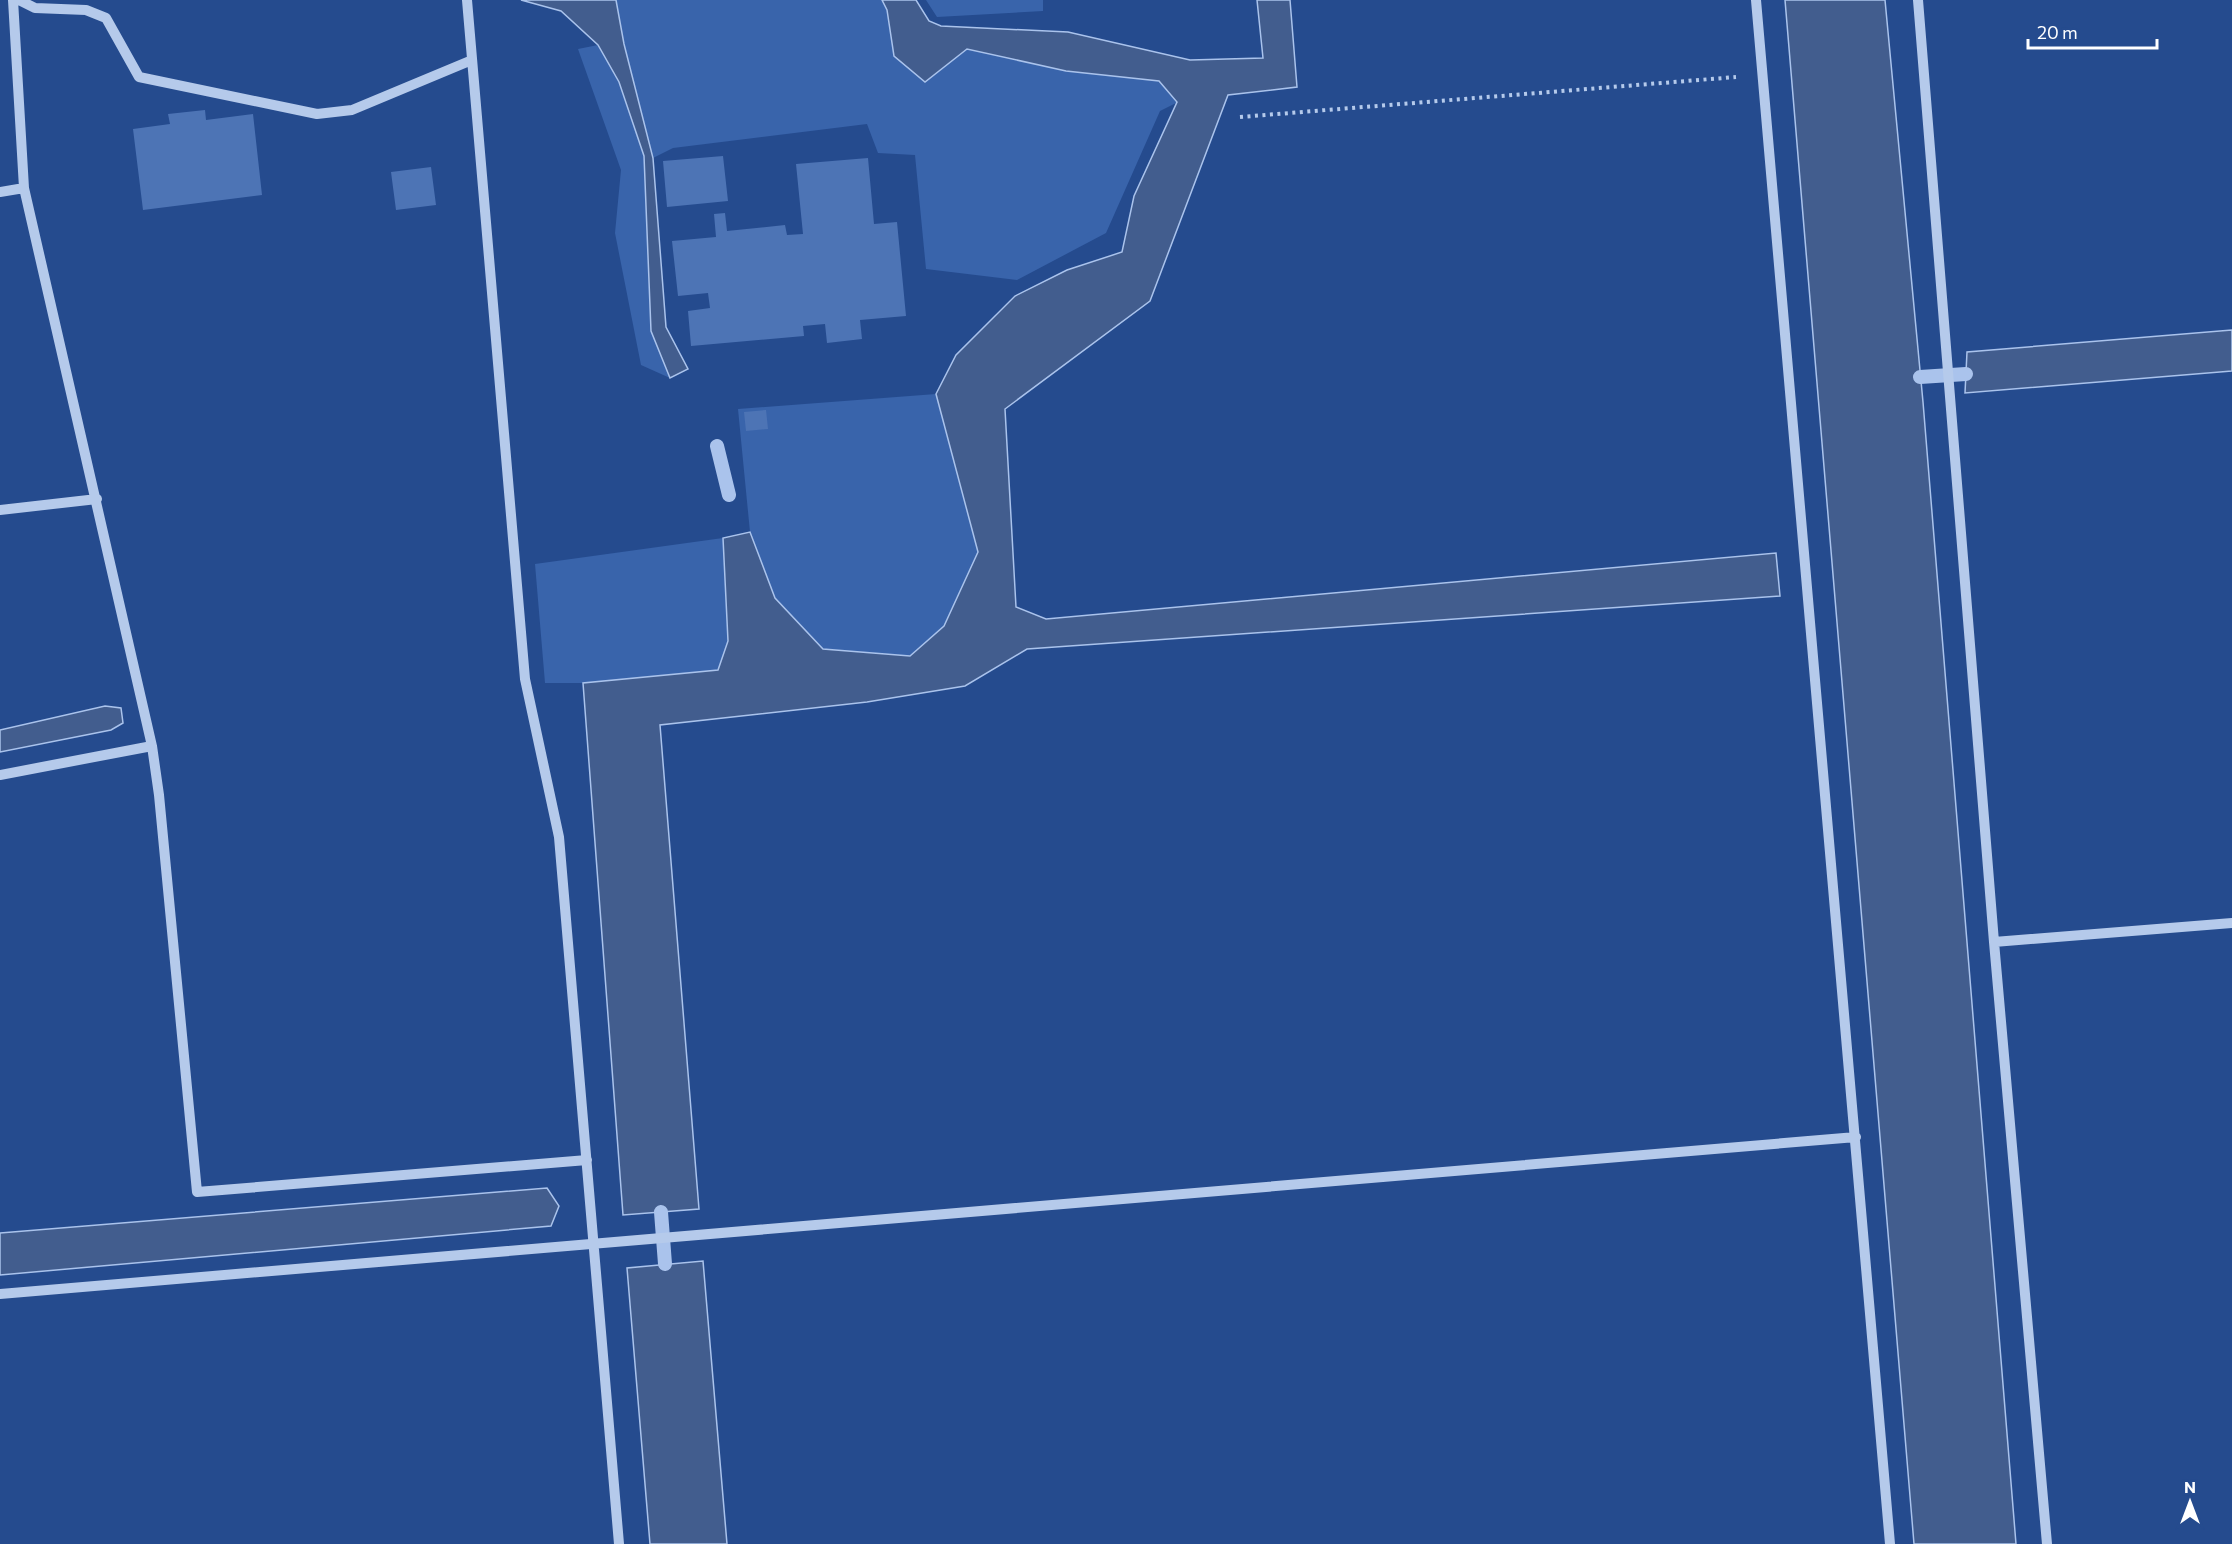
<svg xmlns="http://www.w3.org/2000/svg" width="2232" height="1544" viewBox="0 0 2232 1544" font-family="Commissioner,sans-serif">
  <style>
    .green { fill: #3964ab }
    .water { fill: #425d8e; stroke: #aac3ec; stroke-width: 1.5 }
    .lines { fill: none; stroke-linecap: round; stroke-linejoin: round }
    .stream { stroke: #aac3ec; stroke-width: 14 }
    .building { fill: #4d74b5 }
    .path { stroke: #b5caeb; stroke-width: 4; stroke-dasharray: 3 4.5; stroke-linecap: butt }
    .minor { stroke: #b5caeb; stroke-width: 10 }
  </style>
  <rect width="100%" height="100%" fill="#254b8e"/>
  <!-- green -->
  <path class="green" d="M616 0H882L887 10 894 56 967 49 1066 71 1159 81 1178 102 1160 111 1106 233 1017 280 926 269 915 155 878 153 867 124 673 148 653 158 624 44Z
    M926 0H1043V11L937 17Z
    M598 45 619 82 644 156 651 331 670 378 641 365 615 233 621 170 578 49Z
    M936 394 979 553 944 626 910 656 823 649 775 598 750 532 738 409Z
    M723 538 728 641 718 670 583 683H545L535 564Z"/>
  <!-- water -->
  <path class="water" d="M521 0H616L624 44 653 158 666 327 688 369 670 378 651 331 644 156 619 82 598 45 561 11Z
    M882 0H916L929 21 941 26 1068 32 1190 60 1263 58 1257 0H1290L1297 87 1228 95 1150 301 1005 409 1016 607 1046 619 1776 553 1780 596 1027 649 965 686 867 702 660 725 699 1209 623 1215 583 683 718 670 728 641 723 538 750 532 775 598 823 649 910 656 944 626 978 552 936 394 956 355 1015 296 1067 270 1122 252 1134 196 1177 102 1159 81 1066 71 967 49 925 82 894 56 887 10Z
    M1785 0H1885L1923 402 2016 1544H1914Z
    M2232 330V371L1965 393 1967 352Z
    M105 706 121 708 123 723 111 730 0 752V730Z
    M547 1188 559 1206 551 1226 0 1275V1233Z
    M703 1261 727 1544H650L627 1268Z"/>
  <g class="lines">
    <!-- stream -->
    <path class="stream" d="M1920 377 1966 374
      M717 446 729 495
      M661 1212 665 1264"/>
  </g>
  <!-- building -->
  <path class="building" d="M205 110 206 120 253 114 262 195 143 210 133 129 170 124 168 114Z
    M723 156 728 201 667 207 663 161Z
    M868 158 874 224 897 222 906 316 860 320 862 339 827 343 825 324 803 326 804 336 691 346 688 311 710 308 708 293 678 296 672 241 716 237 714 214 725 213 727 231 785 225 787 235 803 234 796 164Z
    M431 167 436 205 396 210 391 172Z
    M766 410 768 429 746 431 744 412Z"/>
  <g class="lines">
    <!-- path -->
    <path class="path" d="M1240 117 1736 77"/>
    <!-- minor -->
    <path class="minor" d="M13 0 24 188 152 746 159 795 197 1192 587 1160
      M19 0 35 8 86 10 106 18 139 77 317 114 352 110 472 60
      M467 0 525 679 559 837 619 1544
      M1756 0 1890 1544
      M1918 0 1994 942 2047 1544
      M0 192 24 188
      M0 510 97 499
      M0 775 152 746
      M1994 942 2232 923
      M0 1294 1856 1137"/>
  </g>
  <!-- north arrow -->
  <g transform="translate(2190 1502)" stroke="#254b8e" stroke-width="4.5" paint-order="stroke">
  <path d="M0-4.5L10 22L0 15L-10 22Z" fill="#ffffff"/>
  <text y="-9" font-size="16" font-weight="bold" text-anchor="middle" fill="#ffffff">N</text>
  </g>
  <!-- scale -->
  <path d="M2028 39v9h129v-9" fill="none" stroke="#ffffff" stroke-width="3"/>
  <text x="2037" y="39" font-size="18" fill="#ffffff" stroke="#254b8e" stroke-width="4.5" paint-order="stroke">20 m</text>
</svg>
